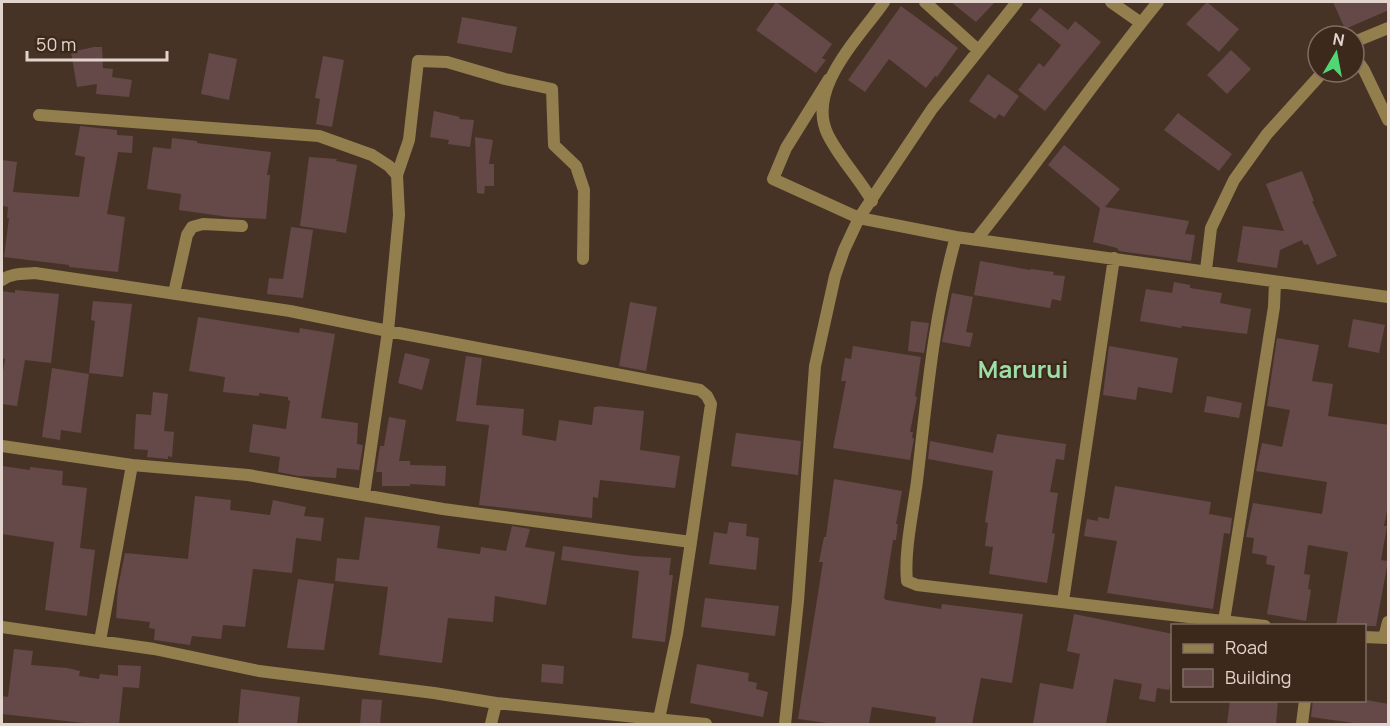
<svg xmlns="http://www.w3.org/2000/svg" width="1390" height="726" viewBox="0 0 1390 726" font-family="Manrope,sans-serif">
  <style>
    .building { fill: #644948 }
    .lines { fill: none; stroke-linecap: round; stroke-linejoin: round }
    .street { stroke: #937f4d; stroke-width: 12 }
    .labels { text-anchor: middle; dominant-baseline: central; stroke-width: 4.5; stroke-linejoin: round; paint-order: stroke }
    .district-label { font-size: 24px; font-weight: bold; fill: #9ddea7; stroke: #3d291c }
  </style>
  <rect width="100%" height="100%" fill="#473326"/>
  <!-- building -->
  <path class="building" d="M776 2 832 44 822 58 826 60 816 73 756 30Z
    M951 2H995L976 22Z
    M1207 2 1239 29 1219 52 1186 24Z
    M1333 2H1389V10L1345 29Z
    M901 6 958 48 937 77 935 76 926 88 889 59 865 92 848 80Z
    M1040 8 1068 30 1075 21 1101 42 1045 111 1018 90 1039 63 1044 67 1061 45 1030 20Z
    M462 17 517 27 512 53 457 43Z
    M94 47H102L103 68 113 69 112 77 132 80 129 97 96 94 97 84 77 87 71 52Z
    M1231 50 1251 69 1227 94 1207 75Z
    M209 53 237 59 229 100 201 94Z
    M323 56 344 60 332 127 316 124 320 99 315 98Z
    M988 74 1019 96 1004 117 999 114 995 119 969 101Z
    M434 111 460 117 459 119 474 120 470 147 448 144 449 140 430 137Z
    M1178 113 1232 154 1219 171 1164 130Z
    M80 126 117 130V135L133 136 132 153 118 152 107 214 125 217 118 272 69 267V265L4 257 9 218H7L8 207 2 206V160L17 162 13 192 79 197 85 157 75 155Z
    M475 137 493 140 489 164H494V186H485L484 194 477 193Z
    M172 138 197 141V143L271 152 267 175H270L266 219 228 217 179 210 181 194 147 189 153 147 171 149Z
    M1064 145 1120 189 1105 207 1189 221 1185 234 1195 235 1191 261 1119 251 1117 248 1093 242 1100 208 1048 165Z
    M309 157 337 159 336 161 357 165 346 233 300 226Z
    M1302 171 1314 201H1312L1337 256 1317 265 1308 244 1304 245 1302 240 1280 250 1277 268 1237 262 1243 226 1284 231 1266 184Z
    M291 227 313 230 303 298 267 294 269 278 283 279Z
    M980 261 1030 270 1031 269 1054 272 1053 275 1065 276 1061 301 1052 299 1050 308 974 295Z
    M1174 282 1190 285V288L1222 293 1220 303 1251 309 1247 334 1182 326 1181 328 1140 321 1146 289 1172 293Z
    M15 290 59 294 51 363 25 360 17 406 2 404V378L5 359 2 358V291L15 293Z
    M952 293 973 297 966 332 973 333 970 347 942 342Z
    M93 301 132 304 123 377 89 373 95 321 91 320Z
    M630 302 657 307 646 371 619 366Z
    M198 317 299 333 300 328 335 334 321 418 358 423 357 444 363 445 359 470 337 468 336 478 299 476 278 472 280 457 249 452 253 424 286 429 290 401 288 400V397L259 393V396L223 392 225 377 189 371Z
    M1353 319 1385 325 1379 353 1348 347Z
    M911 321 929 323 924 353 908 351Z
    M1277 338 1319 345 1312 381 1333 384 1328 416 1389 425V500L1384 526H1387L1381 560 1388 561 1376 626H1336L1348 552 1308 545 1304 574 1310 575 1308 589 1311 590 1306 621 1267 614 1275 566 1266 564 1267 556 1252 553 1254 538 1246 537 1253 503 1322 514 1327 482 1256 471 1262 443 1282 447 1290 410 1267 406Z
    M853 346 921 357 915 396 917 397 910 432H913L912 438H914L910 460 833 448 846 381H841L845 358 851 359Z
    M1109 346 1178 358 1172 393 1138 387 1136 400 1103 395Z
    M405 353 430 359 422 390 398 383Z
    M466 356 482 358 476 405 524 409 522 435 556 441 559 420 592 425 594 407H597V406L644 411 640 450 680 456 675 488 600 480 598 498 593 497 592 518 479 505 489 425 456 421Z
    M52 368 89 374 81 433 61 430 60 440 42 437Z
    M153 392 168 394 164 431 174 432 172 457 168 456V459L147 457 148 450 134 449 136 414 151 415Z
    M1207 396 1242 403 1239 418 1204 412Z
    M389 417 406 420 399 461H410V465L446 466 445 486 410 484V486H382V472H376L380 446H384Z
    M736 433 801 441 798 475 731 466Z
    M997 434 1066 444 1064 460 1056 459 1050 492 1058 493 1052 533 1055 534 1047 583 989 574 993 547 985 546 988 523 985 522 993 471 928 459 930 441 993 453Z
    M2 466 30 470V467L63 471 62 485 87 488 80 548 95 550 87 616 45 610 54 542 2 534Z
    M834 479 902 491 896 524H898L896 540H893L884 598 886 600 941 609 942 604 1023 614 1012 683 981 678 972 724H935L936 717 872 707 869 724H834L798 719 823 562H819L824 537H826Z
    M1115 486 1211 502 1209 514 1232 518 1230 534 1224 533 1213 609 1107 593 1117 541 1084 536 1087 519 1098 521V517L1109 519Z
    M195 496 231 500 230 510 270 515 273 500 306 507 304 516 324 518 321 541 296 538 292 573 253 569 245 627 223 625 221 639 192 636 190 645 154 640 155 629 149 628 150 622 116 618 118 587 125 553 188 559Z
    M365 517 440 526 437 548 480 554 481 547 506 551 512 526 530 529 525 547 555 552 546 605 495 596 493 622 448 618 442 663 379 655 388 587 335 581 337 558 359 560Z
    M729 522 747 524 746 536 759 538 756 570 709 564 714 532 727 534Z
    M563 546 635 556 671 558 669 575H673L665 642 632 638 639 571 561 560Z
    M298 579 334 584 324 650 287 648Z
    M705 598 779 606 775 636 701 627Z
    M1074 614 1173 634V682H1171L1169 690 1157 688 1155 702 1139 699 1142 684 1114 679 1106 724H1033L1040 683 1073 689 1080 654 1067 651Z
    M14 649 33 651 31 665 67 668 80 671 79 676 99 679 100 674 118 676V665L141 666 139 688 123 687 119 724H93L2 714V696L8 697Z
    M542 664 564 666 563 684 541 682Z
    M697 664 749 673 748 681 757 683 756 689 768 692 763 717 690 703Z
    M241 689 300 697 297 724H238Z
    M362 699 382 700 380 724H360Z
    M1230 700H1278L1276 724H1227Z
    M1313 700H1366L1389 704V724H1361L1311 717Z"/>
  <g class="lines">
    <!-- street -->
    <path class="street" d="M925 2 978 50
      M1111 2 1141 23
      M1354 42 1388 28
      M1354 56 1364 70 1388 120
      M829 79 786 148 773 179 859 218 956 237 1388 297
      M39 115 319 136 372 155 389 166 397 175 399 215 388 331 700 390 707 396 711 404 691 542
      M397 175 409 140 418 61 447 62 505 79 552 89 554 145 576 166 584 190 583 259
      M872 201C859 178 840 159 828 135 805 89 860 37 884 2
      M956 237C933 318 927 398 917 481 913 512 904 551 907 581L917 585 1265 626
      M976 240C1039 162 1095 79 1158 2
      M1206 270 1211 228 1234 180 1267 134 1323 72
      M2 280C11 273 23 274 35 273L290 311 388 331 364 495
      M174 293 187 235 192 227 203 224 242 226
      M2 446 132 465 248 475 443 509 691 542 677 634 659 719
      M1063 601 1114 258
      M1224 621 1274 307 1275 282
      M2 627 154 649 259 671 434 693 496 703
      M1364 637 1388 638
      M1384 638 1388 622
      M100 641 132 465
      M491 724 496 703 706 724
      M785 724 798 601 815 366 835 276 844 250 859 218 932 109 1017 2
      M1302 724 1305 700"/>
  </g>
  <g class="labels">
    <!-- district labels -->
    <g class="district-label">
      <text x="1023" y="368">Marurui</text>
    </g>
  </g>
  <!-- border -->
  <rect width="1390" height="726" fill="none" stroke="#e1d4cc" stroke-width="6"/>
  <!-- legend -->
  <rect x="1171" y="624" width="195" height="78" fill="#3d291c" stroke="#7f6d62" stroke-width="1.5"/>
  <rect x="1183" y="644" width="30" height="9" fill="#937f4d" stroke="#7f6d62" stroke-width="1.5"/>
  <text x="1225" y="654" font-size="18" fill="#e1d4cc">Road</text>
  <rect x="1183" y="669" width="30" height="18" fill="#644948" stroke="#7f6d62" stroke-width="1.5"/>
  <text x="1225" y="684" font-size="18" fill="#e1d4cc">Building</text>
  <!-- north arrow -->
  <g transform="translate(1336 54) rotate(10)"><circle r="28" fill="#3d291c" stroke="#7f6d62" stroke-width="1.5"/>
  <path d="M0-4.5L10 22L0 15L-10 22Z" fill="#51d674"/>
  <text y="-9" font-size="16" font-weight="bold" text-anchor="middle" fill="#e1d4cc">N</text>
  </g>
  <!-- scale -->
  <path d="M27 51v9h140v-9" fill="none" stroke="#e1d4cc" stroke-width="3"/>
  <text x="36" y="51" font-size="18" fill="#e1d4cc" stroke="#3d291c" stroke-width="4.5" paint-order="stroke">50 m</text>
</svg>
